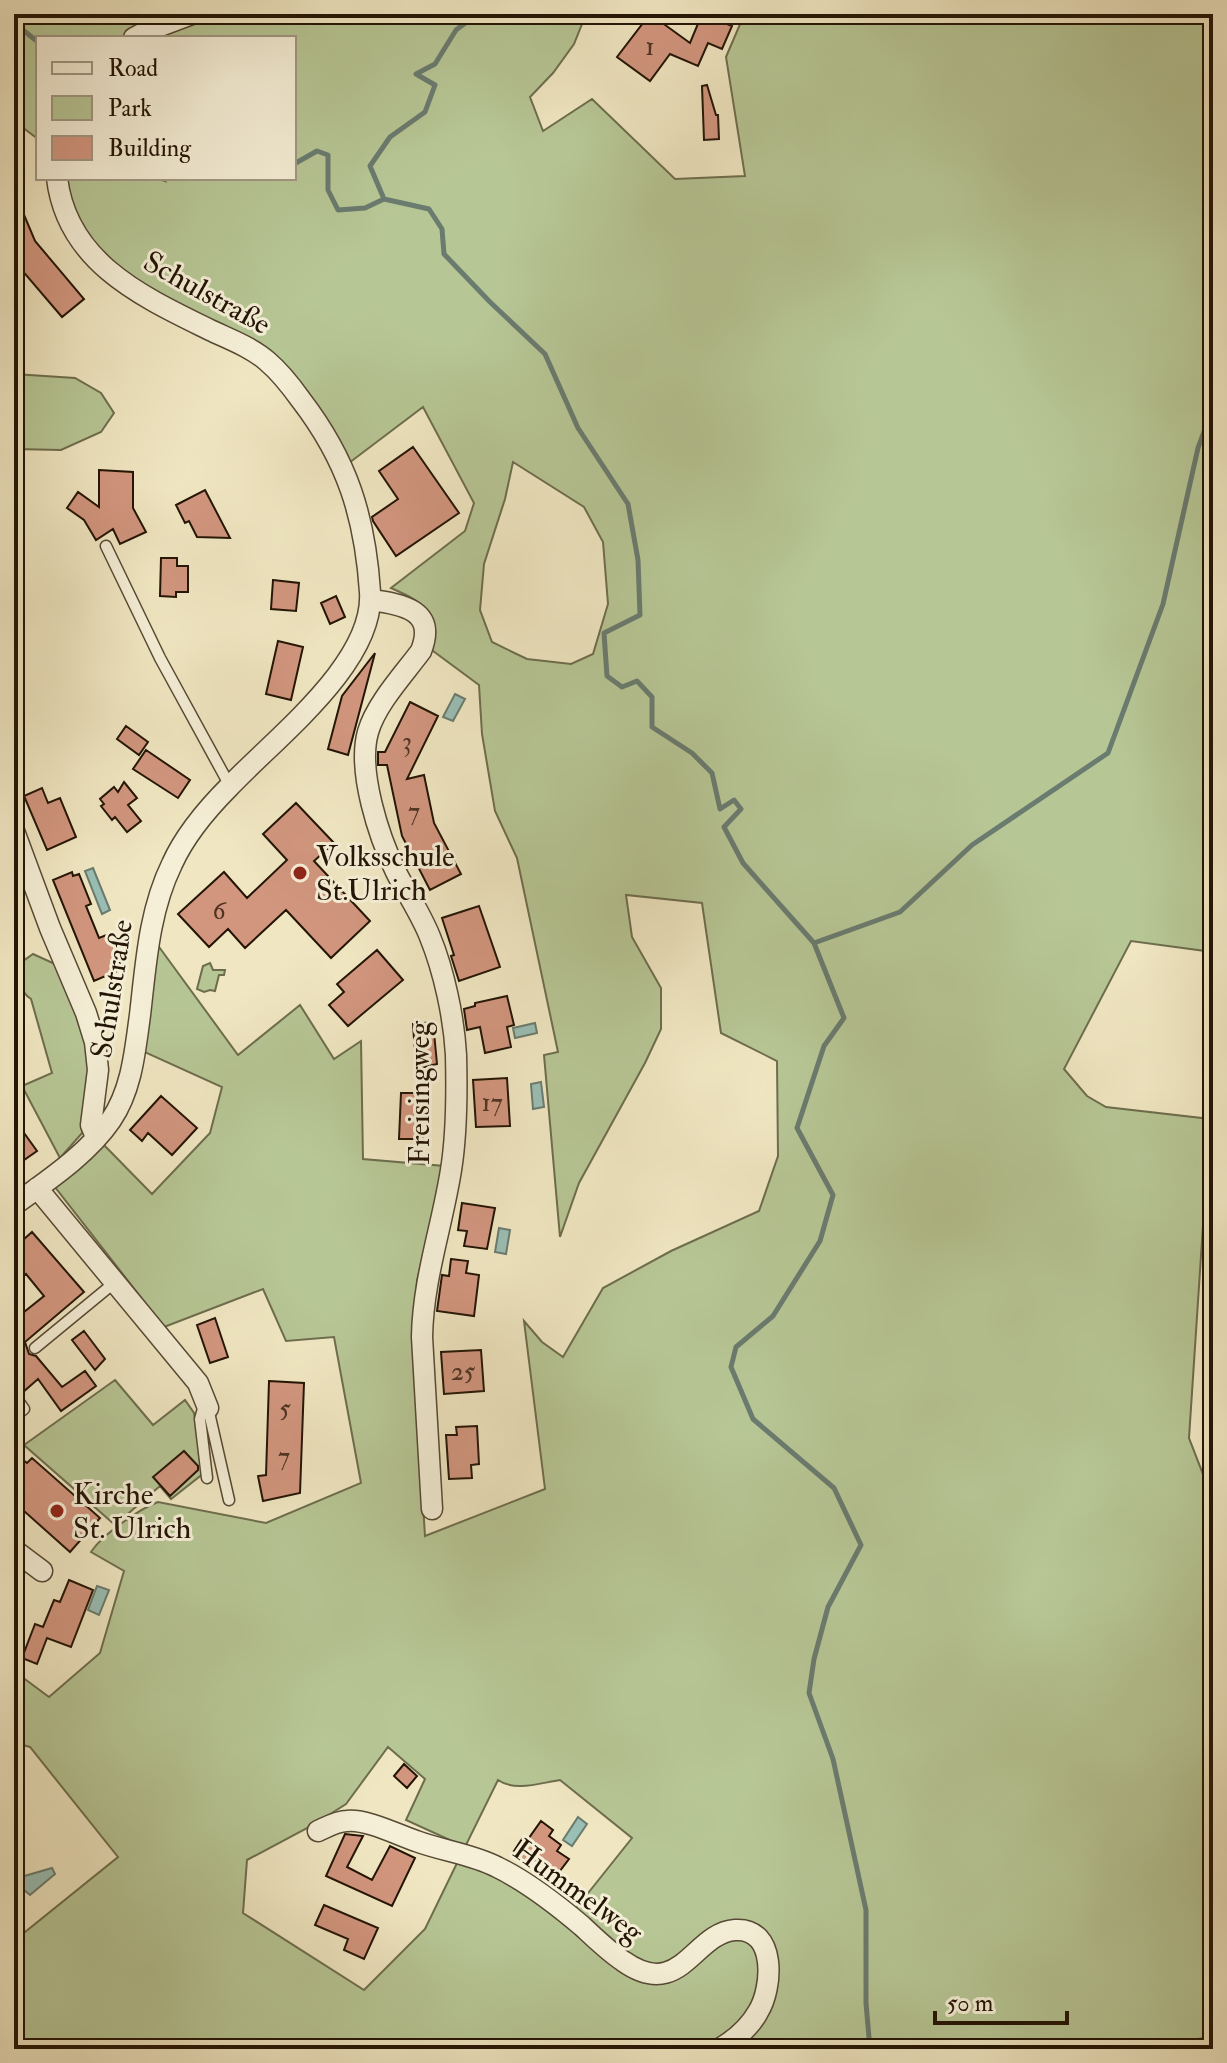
<svg xmlns="http://www.w3.org/2000/svg" width="1227" height="2063" viewBox="0 0 1227 2063" font-family="'IM FELL Double Pica',serif">
  <style>
    .green { fill: #b7c695; stroke: #6d6d4d; stroke-width: 2; fill-rule: evenodd }
    .water { fill: #9abfb5; stroke: #6a7b6f; stroke-width: 2 }
    .lines { fill: none; stroke-linecap: round; stroke-linejoin: round }
    .stream { stroke: #6a7b6f; stroke-width: 5 }
    .building { fill: #d2967f; stroke: #231405; stroke-width: 2 }
    .service-casing { stroke: #564934; stroke-width: 13 }
    .minor-casing { stroke: #564934; stroke-width: 23 }
    .service { stroke: #f5efd7; stroke-width: 10 }
    .minor { stroke: #f5efd7; stroke-width: 20 }
    .poi-dot { fill: #8f2418; stroke: #f5efd7; stroke-width: 3 }
    .labels { text-anchor: middle; dominant-baseline: central; stroke-width: 6; stroke-linejoin: round; paint-order: stroke }
    .number-label { font-size: 26px; fill: #4f3424 }
    .street-label { font-size: 30px; fill: #231405; stroke: #f5efd7 }
    .poi-label { font-size: 30px; fill: #231405; stroke: #f5efd7; text-anchor: start }
  </style>
  <rect width="100%" height="100%" fill="#f0e7c2"/>
  <filter id="stains"><feTurbulence type="fractalNoise" baseFrequency=".0025" numOctaves="4"/><feColorMatrix values="0 0 0 0 .2 0 0 0 0 .09 0 0 0 0 .02 0 0 0 .5 -.17"/></filter>
  <radialGradient id="worn" r=".72"><stop offset=".6" stop-color="#630" stop-opacity="0"/><stop offset="1" stop-color="#630" stop-opacity=".3"/></radialGradient>
  <!-- green -->
  <path class="green" d="M14 14H162L167 20 131 38H38V139L14 121Z
    M202 14H586L574 44 553 73 530 97 543 131 592 99 675 179 745 176 726 57 741 22 721 14H1213V952L1131 941 1064 1069 1087 1096 1106 1107 1210 1119 1189 1438 1213 1500V2037L1116 2049H14V1934L25 1932 118 1857 30 1747 15 1743 23 1723 14 1671 49 1697 100 1653 124 1571 91 1552C102 1535 139 1509 158 1502L266 1523 361 1483 334 1337 286 1341 263 1289 164 1327 55 1187 100 1141 152 1194 210 1133 222 1087 140 1050 154 940 238 1055 300 1005 334 1059 361 1041 363 1159 444 1166 417 1281 413 1345 425 1536 545 1489 524 1321 542 1342 563 1357 603 1288 671 1251 759 1211 778 1156 777 1061 721 1033 702 903 626 895 632 937 661 988V1029L645 1063 579 1183 560 1237 544 1055 558 1052 517 858 495 811 482 734 479 685 429 648C428 606 429 605 391 588L465 531 474 503 423 407 349 463 242 336 131 279 112 265 80 228 63 178H155L165 181 163 178H294V38H139ZM513 462 584 507 603 542 608 604 593 654 571 664 527 659 492 642 480 610 484 564 505 499ZM388 1747 425 1779 406 1820 465 1847 498 1780C515 1792 540 1783 560 1780L632 1838 565 1922 501 1875 458 1861 425 1929 364 1990 243 1913 247 1860 313 1825 346 1804Z
    M14 374 75 378 101 393 114 413 101 432 61 450 14 449Z
    M33 954 55 964 92 1045 83 1132 60 1158 22 1086 52 1073 31 999C21 993 14 973 22 962 25 959 29 957 33 954Z
    M210 963 213 970H225L224 975H219L215 991 210 990 204 992 197 989 203 966Z
    M115 1380 153 1425 185 1400 194 1413 204 1473 171 1499 160 1486 115 1525 24 1445Z"/>
  <!-- water -->
  <path class="water" d="M455 694 465 699 453 721 443 717Z
    M93 868 110 910 102 914 85 871Z
    M535 1023 537 1033 515 1038 513 1028Z
    M541 1082 544 1107 533 1109 531 1084Z
    M499 1228 510 1230 506 1254 495 1252Z
    M97 1586 109 1590 99 1615 88 1610Z
    M578 1817 587 1824 572 1846 563 1840Z
    M52 1868 55 1874 30 1895 24 1890 21 1877Z"/>
  <g class="lines">
    <!-- stream -->
    <path class="stream" d="M14 23 38 42
      M294 164 317 151 328 155V190L338 210 365 208 384 199 429 209 442 229 444 254 490 302 545 354 578 428 628 504 638 560 640 615 604 633 607 676 622 687 637 681 652 697V727L692 753 712 773 720 809 734 800 741 809 724 827 743 863 814 943 844 1018 824 1046 797 1128 833 1195 820 1241 773 1316 736 1347 731 1367 753 1419 834 1488 861 1545 828 1607 814 1659 809 1693 833 1759 866 1910V2003L870 2049
      M384 199 370 166 390 137 425 112 435 85 416 74 435 64 456 30 477 14
      M814 943 900 912 972 845 1108 753 1163 604 1198 448 1213 407"/>
  </g>
  <!-- building -->
  <path class="building" d="M650 14 690 43 702 14 732 26 722 49 708 43 698 66 670 54 650 81 617 57Z
    M707 85 716 115H718L719 139 704 140 702 86Z
    M14 191 35 241 84 299 62 317 14 261Z
    M413 447 459 513 396 556 373 521 372 517 398 499 379 471Z
    M99 470 133 472V508L146 532 120 544 113 529 96 540 84 520 67 508 78 492 99 507Z
    M205 490 230 538 197 537 189 521 185 523 176 505Z
    M161 558H177V566H188V592H176V597L160 596Z
    M273 580 299 583 296 611 271 609Z
    M336 596 345 617 330 624 321 603Z
    M278 641 303 647 291 700 266 694Z
    M375 653 348 755 328 749 342 696Z
    M410 702 438 716 407 779 424 775 434 823 461 874 430 890 402 836 387 765H378V752H385Z
    M126 726 148 742 139 755 117 739Z
    M146 750 190 780 178 798 133 769Z
    M124 782 137 798 128 805 141 821 127 832 115 817 112 820 101 806 104 804 100 799 114 787 118 792Z
    M42 788 48 803 60 798 76 837 47 850 24 796Z
    M296 803 334 843 314 861 370 921 331 958 286 910 245 948 228 929 209 947 178 914 224 872 247 898 287 860 263 834Z
    M72 872 73 876 79 874 91 904 86 906 99 938 109 934 113 944 116 943 121 956 118 958 122 969 94 981 53 880Z
    M479 906 500 967 459 981 451 956 454 955 442 918Z
    M377 950 403 980 348 1026 329 1005 344 992 337 984Z
    M507 996 514 1025 507 1027 511 1047 485 1053 480 1027 467 1030 464 1009 475 1006V1003Z
    M433 1022 437 1064 416 1069 413 1024Z
    M507 1078 510 1126 476 1127 473 1080Z
    M401 1093H427V1126H423V1139H399Z
    M161 1096 197 1128 172 1155 148 1133 142 1141 130 1130Z
    M14 1119 37 1151 14 1167Z
    M462 1203 495 1208 487 1249 464 1246 467 1231 458 1230Z
    M32 1232 84 1292 25 1342 29 1354 36 1356 62 1387 85 1371 96 1386 61 1411 38 1379 22 1393 14 1384V1320L44 1296 26 1274 14 1284V1248Z
    M451 1259 468 1261 466 1273 479 1275 474 1316 437 1311 442 1275 449 1276Z
    M215 1318 228 1357 210 1363 197 1325Z
    M84 1331 105 1359 95 1370 72 1340Z
    M481 1350 484 1391 444 1394 441 1352Z
    M269 1381 304 1383 300 1493 263 1501 258 1476 266 1475Z
    M477 1426 479 1464 471 1465 472 1478 449 1479 446 1435H457L456 1427Z
    M184 1451 198 1466V1470L170 1496 153 1477Z
    M14 1453 27 1463 32 1458 100 1518 70 1552 15 1503 24 1493 14 1485Z
    M69 1580 93 1590 71 1647 47 1638 37 1664 22 1658 35 1624 43 1627 54 1600 60 1602Z
    M404 1764 417 1776 407 1788 394 1776Z
    M541 1821 553 1830 549 1836 561 1845 557 1851 569 1859 556 1876 533 1859 528 1866 512 1854 522 1839 526 1842Z
    M345 1834 363 1836 347 1867 372 1880 390 1846 415 1858 392 1906 326 1876Z
    M324 1905 378 1928 364 1959 344 1950 348 1939 315 1925Z"/>
  <g class="lines">
    <defs>
      <path id="service" d="M106 546 160 658 230 786
        M35 1348 114 1283
        M14 1395 24 1409 14 1417
        M208 1408 229 1500
        M207 1478 200 1419 202 1412 208 1408"/>
      <path id="minor" d="M134 38 147 31 192 14
        M371 600C402 604 437 610 421 651 404 674 376 704 368 732 357 771 379 837 396 872 407 894 421 914 430 937 444 971 454 1018 456 1055 457 1093 457 1133 451 1170 442 1227 423 1279 422 1337L432 1509
        M14 831 50 928 86 1013 95 1042 98 1070 91 1125 96 1137
        M37 1188 198 1383 208 1408
        M14 1205C47 1181 88 1154 111 1120 132 1089 135 1051 140 1015 146 963 149 911 172 864 185 835 208 808 230 786 275 738 375 663 370 592 365 516 347 460 301 400 291 386 280 372 267 361 251 347 229 339 210 330 143 297 67 263 57 178
        M14 1550 42 1571
        M318 1831C327 1827 337 1821 347 1821 367 1819 398 1835 416 1841 443 1851 472 1854 497 1867 528 1882 556 1904 582 1926 595 1938 608 1951 623 1961 681 2002 693 1933 735 1930 777 1927 773 1988 758 2012 749 2028 735 2040 719 2049"/>
    </defs>
    <!-- service casing -->
    <use href="#service" class="service-casing"/>
    <!-- minor casing -->
    <use href="#minor" class="minor-casing"/>
    <!-- service -->
    <use href="#service" class="service"/>
    <!-- minor -->
    <use href="#minor" class="minor"/>
  </g>
  <!-- markers -->
  <g class="poi-dot">
    <circle cx="300" cy="873" r="8"/>
    <circle cx="57" cy="1511" r="8"/>
  </g>
  <g class="labels">
    <!-- number labels -->
    <g class="number-label">
      <text x="650" y="47">1</text>
      <text x="407" y="742">3</text>
      <text x="414" y="812">7</text>
      <text x="219" y="911">6</text>
      <text x="492" y="1103">17</text>
      <text x="463" y="1372">25</text>
      <text x="285" y="1409">5</text>
      <text x="284" y="1457">7</text>
    </g>
    <!-- street labels -->
    <g class="street-label">
      <text transform="translate(207 293) rotate(29)">Schulstraße</text>
      <text transform="translate(112 989) rotate(-81)">Schulstraße</text>
      <text transform="translate(419 1093) rotate(-90)">Freisingweg</text>
      <text transform="translate(578 1891) rotate(36)">Hummelweg</text>
    </g>
    <!-- poi labels -->
    <g class="poi-label">
      <text x="316" y="856">Volksschule<tspan x="316" dy="34">St.Ulrich</tspan></text>
      <text x="73" y="1494">Kirche<tspan x="73" dy="34">St. Ulrich</tspan></text>
    </g>
  </g>
  <!-- margin -->
  <rect width="1227" height="2063" fill="none" stroke="#f0e7c2" stroke-width="48"/>
  <rect x="16" y="16" width="1195" height="2031" fill="none" stroke="#231405" stroke-width="4"/>
  <rect x="24" y="24" width="1179" height="2015" fill="none" stroke="#231405" stroke-width="2"/>
  <!-- legend -->
  <rect x="36" y="36" width="260" height="144" fill="#f5efd7" stroke="#a19783" stroke-width="2"/>
  <rect x="52" y="62" width="40" height="12" fill="#f5efd7" stroke="#a19783" stroke-width="2"/>
  <text x="108" y="76" font-size="24" fill="#231405">Road</text>
  <rect x="52" y="96" width="40" height="24" fill="#b7c695" stroke="#a19783" stroke-width="2"/>
  <text x="108" y="116" font-size="24" fill="#231405">Park</text>
  <rect x="52" y="136" width="40" height="24" fill="#d2967f" stroke="#a19783" stroke-width="2"/>
  <text x="108" y="156" font-size="24" fill="#231405">Building</text>
  <!-- scale -->
  <path d="M935 2011v12h132v-12" fill="none" stroke="#231405" stroke-width="4"/>
  <text x="947" y="2011" font-size="24" fill="#231405" stroke="#f5efd7" stroke-width="6" paint-order="stroke">50 m</text>
  <rect width="100%" height="100%" filter="url(#stains)"/>
  <rect width="100%" height="100%" fill="url(#worn)"/>
</svg>
